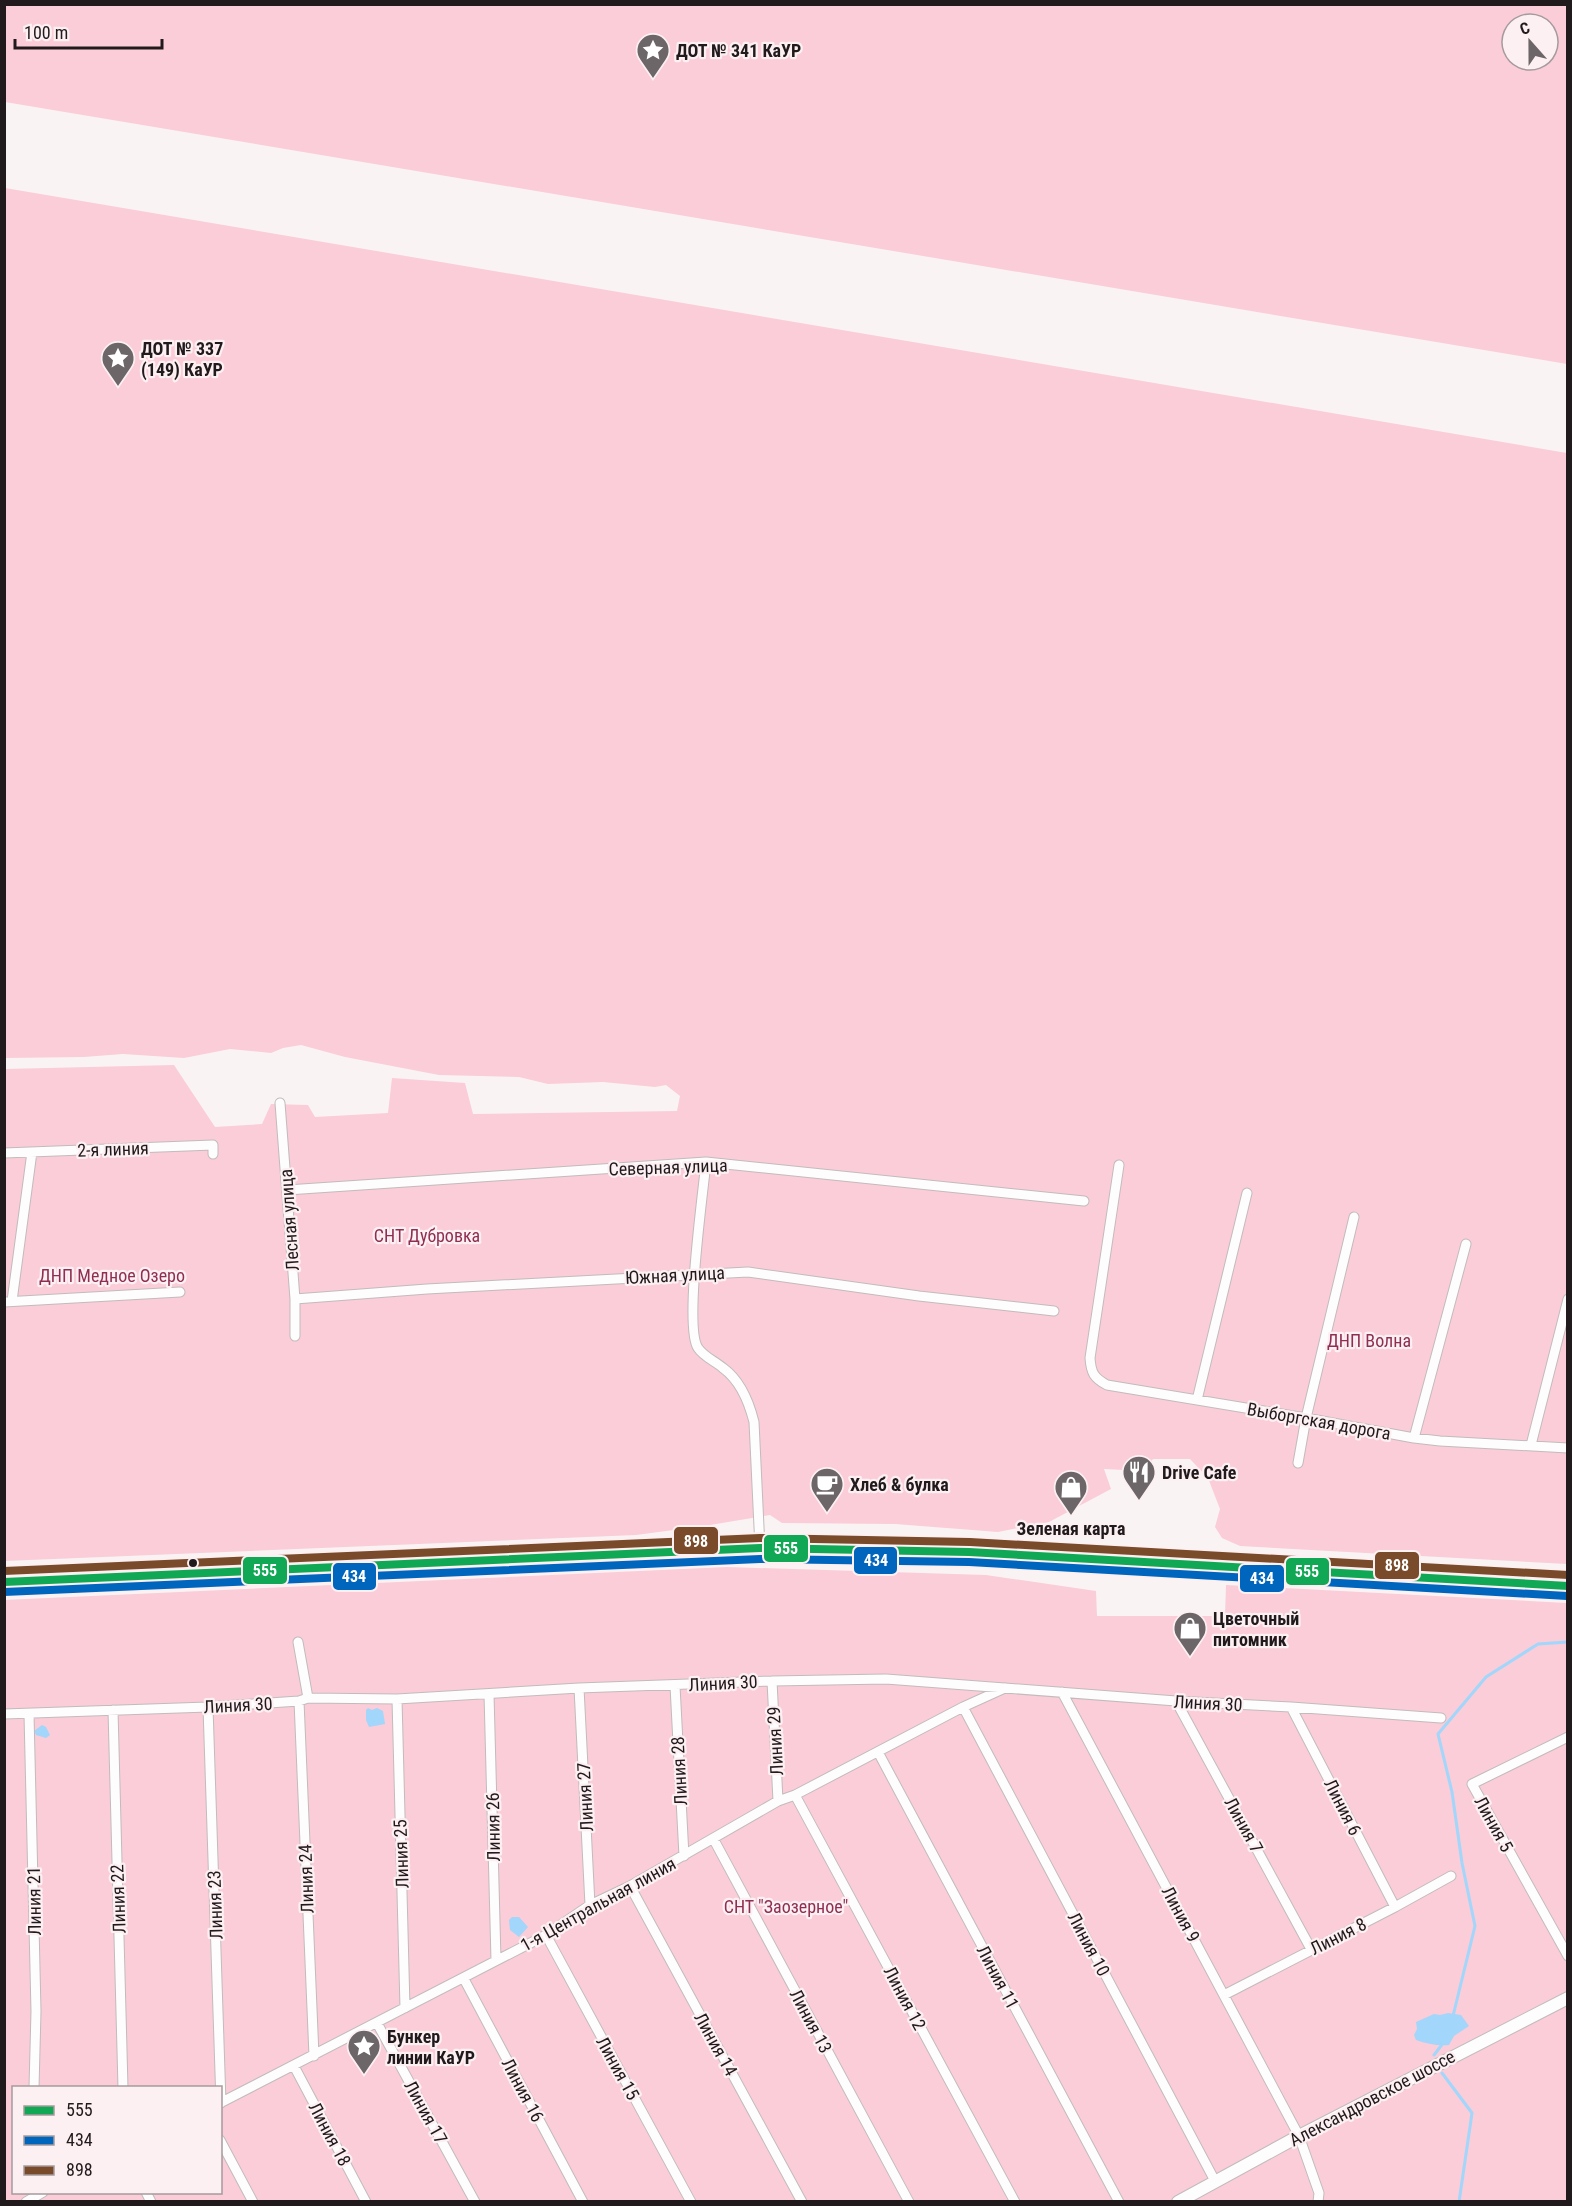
<svg xmlns="http://www.w3.org/2000/svg" width="1572" height="2206" viewBox="0 0 1572 2206" font-family="'Roboto Condensed',sans-serif">
  <style>
    .green { fill: #facdd9; fill-rule: evenodd }
    .water { fill: #a2d6fa }
    .lines { fill: none; stroke-linecap: round; stroke-linejoin: round }
    .stream { stroke: #a2d6fa; stroke-width: 3 }
    .street-casing { stroke: #c2bbbc; stroke-width: 11 }
    .secondary-casing { stroke: #c2bbbc; stroke-width: 14 }
    .primary-casing { stroke: #c2bbbc; stroke-width: 16 }
    .street { stroke: #fefdfd; stroke-width: 9 }
    .secondary { stroke: #fefdfd; stroke-width: 12 }
    .primary { stroke: #fefdfd; stroke-width: 14 }
    .bus-1-casing { stroke: #fdf0f3; stroke-width: 12 }
    .bus-2-casing { stroke: #fdf0f3; stroke-width: 12 }
    .bus-3-casing { stroke: #fdf0f3; stroke-width: 12 }
    .bus-1 { stroke: #10a855; stroke-width: 8 }
    .bus-2 { stroke: #0065bd; stroke-width: 8 }
    .bus-3 { stroke: #7a4b2a; stroke-width: 8 }
    .bus-dot { fill: #211a1c; stroke: #fdf0f3; stroke-width: 2 }
    .labels { text-anchor: middle; dominant-baseline: central; stroke-width: 4.5; stroke-linejoin: round; paint-order: stroke }
    .poi-label { font-size: 18px; font-weight: bold; fill: #211a1c; stroke: #fdf0f3; text-anchor: start }
    .street-label { font-size: 18px; fill: #211a1c; stroke: #fdf0f3 }
    .park-label { font-size: 18px; fill: #8f2e52; stroke: #fdf0f3 }
    .line-badge { stroke: #fdf0f3; stroke-width: 2 }
    .badge-label { font-size: 16px; text-anchor: middle; font-weight: bold; fill: #fff }
  </style>
  <rect width="100%" height="100%" fill="#faf3f4"/>
  <!-- green -->
  <path class="green" d="M4 5H1567V364L5 102ZM1512 24H1548V60H1512Z
    M5 188 1567 453V1564L1240 1546 1222 1538 1215 1527 1220 1509 1208 1478 1190 1459H1153L1144 1471 1104 1469 1111 1489 1049 1522 998 1532 895 1524 782 1523 770 1515 704 1526 636 1535 5 1561V1069L174 1065 215 1127 262 1124 271 1104 308 1105 315 1117 388 1113 392 1078 465 1083 473 1114 677 1111 680 1096 666 1085 655 1087 603 1082 548 1084 519 1077 439 1075 345 1057 301 1045 283 1048 271 1053 230 1049 184 1058 123 1054 84 1057 5 1058Z
    M727 1567 986 1575 1096 1591 1097 1616H1225L1226 1585 1567 1603V2201H5L4 1600ZM14 2088H220V2192H14Z"/>
  <!-- water -->
  <path class="water" d="M368 1708 372 1710 377 1708 383 1711 385 1724 369 1727 366 1720V1710Z
    M42 1725 46 1727 50 1735 46 1738 36 1735 34 1731Z
    M512 1917H519L528 1927 519 1937 510 1930 509 1920Z
    M1448 2013 1461 2015 1469 2026 1454 2036 1449 2045C1438 2046 1427 2044 1416 2040L1414 2035 1417 2029 1416 2022 1434 2014 1440 2015Z"/>
  <g class="lines">
    <!-- stream -->
    <path class="stream" d="M1453 2016 1475 1926 1462 1863 1452 1792 1438 1734 1486 1677 1538 1644 1568 1642
      M1434 2055 1444 2042
      M1442 2073 1472 2113 1459 2202"/>
    <defs>
      <path id="street" d="M280 1103 295 1299V1336
        M4 1153 213 1145V1154
        M706 1162C703 1193 684 1328 698 1348 704 1357 715 1361 723 1368 741 1381 749 1402 754 1422L760 1548
        M1119 1165 1090 1358C1091 1373 1094 1378 1107 1385L1306 1418 1414 1438 1440 1441 1568 1448
        M287 1190 706 1162 1084 1201
        M295 1299 427 1289 748 1272 919 1296 1054 1311
        M12 1301 32 1152
        M4 1302 180 1292
        M1197 1400 1247 1193
        M1414 1438 1466 1244
        M1531 1445 1568 1299
        M1298 1463 1306 1418 1354 1217
        M298 1642 308 1698
        M772 1681 778 1801
        M675 1686 684 1856
        M579 1688 590 1905
        M1062 1692 1299 2136 1319 2193 1318 2202
        M489 1694 496 1960
        M397 1699 405 2008
        M299 1701 314 2056
        M1176 1701 1311 1949
        M208 1707 221 2103
        M963 1707 1215 2181
        M1291 1707 1395 1907
        M113 1710 123 2088
        M4 1714 208 1707 299 1701 308 1698 397 1699 579 1688 772 1681 886 1679 1176 1701 1291 1707 1441 1718
        M29 1714 36 2011 34 2088
        M1568 1737 1472 1784 1568 1956
        M878 1752 1119 2202
        M795 1795 1015 2202
        M714 1840 909 2202
        M630 1886 802 2202
        M546 1935 691 2202
        M464 1979 583 2202
        M1224 1995 1395 1907 1451 1876
        M377 2023 475 2202
        M294 2066 366 2202
        M220 2103 546 1935 590 1905 630 1886 778 1801 795 1795 963 1707 1005 1688
        M220 2140 253 2202
        M146 2192 151 2202
        M26 2202 43 2192"/>
      <path id="secondary" d="M1178 2202 1299 2136 1568 1998"/>
      <path id="primary" d="M4 1582 760 1548 969 1552 1125 1560 1568 1586"/>
    </defs>
    <!-- street casing -->
    <use href="#street" class="street-casing"/>
    <!-- secondary casing -->
    <use href="#secondary" class="secondary-casing"/>
    <!-- primary casing -->
    <use href="#primary" class="primary-casing"/>
    <!-- street -->
    <use href="#street" class="street"/>
    <!-- secondary -->
    <use href="#secondary" class="secondary"/>
    <!-- primary -->
    <use href="#primary" class="primary"/>
    <defs>
      <path id="bus-1" d="M4 1582 760 1548 969 1552 1568 1586"/>
      <path id="bus-2" d="M4 1592 760 1559 969 1562 1567 1596"/>
      <path id="bus-3" d="M4 1571 760 1538 970 1542 1568 1575"/>
    </defs>
    <!-- bus-1 casing -->
    <use href="#bus-1" class="bus-1-casing"/>
    <!-- bus-2 casing -->
    <use href="#bus-2" class="bus-2-casing"/>
    <!-- bus-3 casing -->
    <use href="#bus-3" class="bus-3-casing"/>
    <!-- bus-1 -->
    <use href="#bus-1" class="bus-1"/>
    <!-- bus-2 -->
    <use href="#bus-2" class="bus-2"/>
    <!-- bus-3 -->
    <use href="#bus-3" class="bus-3"/>
  </g>
  <!-- icons -->
  <defs>
    <symbol id="sight-pin" viewBox="-11 -11 22 30"><path d="M0 17L-7.5 6A9.5 9.5 0 1 1 7.5 6Z" fill="#6d6668" stroke="#fdf0f3"/><path d="M0-6L1.8-2.2L6-1.7L2.9 1.2L3.7 5.4L0 3.3L-3.7 5.4L-2.9 1.2L-6-1.7L-1.8-2.2Z" fill="#fff"/></symbol>
    <symbol id="restaurant-pin" viewBox="-11 -11 22 30"><path d="M0 17L-7.5 6A9.5 9.5 0 1 1 7.5 6Z" fill="#6d6668" stroke="#fdf0f3"/><path d="M-5-6h1v4h1v-4h1v4h1v-4h1v5L-1.5 .5V6h-2V.5L-5-1ZM5-6V6H3V1.5H1.5Q1.5-4 5-6Z" fill="#fff"/></symbol>
    <symbol id="cafe-pin" viewBox="-11 -11 22 30"><path d="M0 17L-7.5 6A9.5 9.5 0 1 1 7.5 6Z" fill="#6d6668" stroke="#fdf0f3"/><path d="M-5.5-4.5H6V0H3Q3 3.5 0 3.5H-2.5Q-5.5 3.5-5.5 0ZM3-3.2v2h1.7v-2ZM-6 4.5H4V6H-6Z" fill="#fff"/></symbol>
    <symbol id="shop-pin" viewBox="-11 -11 22 30"><path d="M0 17L-7.5 6A9.5 9.5 0 1 1 7.5 6Z" fill="#6d6668" stroke="#fdf0f3"/><path d="M-5-2.5h2.3a2.7 3.5 0 0 1 5.4 0H5L5.5 6h-11ZM-1.5-2.5h3a1.5 2.3 0 0 0-3 0Z" fill="#fff"/></symbol>
  </defs>
  <g fill-rule="evenodd">
    <use href="#sight-pin" x="634" y="31" width="38" height="52"/>
    <use href="#sight-pin" x="99" y="339" width="38" height="52"/>
    <use href="#restaurant-pin" x="1120" y="1453" width="38" height="52"/>
    <use href="#cafe-pin" x="808" y="1465" width="38" height="52"/>
    <use href="#shop-pin" x="1052" y="1468" width="38" height="52"/>
    <use href="#shop-pin" x="1171" y="1609" width="38" height="52"/>
    <use href="#sight-pin" x="345" y="2027" width="38" height="52"/>
  </g>
  <!-- markers -->
  <circle class="bus-dot" cx="193" cy="1563" r="5"/>
  <g class="labels">
    <!-- poi labels -->
    <g class="poi-label">
      <text x="676" y="50">ДОТ № 341 КаУР</text>
      <text x="141" y="348">ДОТ № 337<tspan x="141" dy="21">(149) КаУР</tspan></text>
      <text x="1162" y="1472">Drive Cafe</text>
      <text x="850" y="1484">Хлеб &amp; булка</text>
      <text x="1071" y="1528" text-anchor="middle">Зеленая карта</text>
      <text x="1213" y="1618">Цветочный<tspan x="1213" dy="21">питомник</tspan></text>
      <text x="387" y="2036">Бункер<tspan x="387" dy="21">линии КаУР</tspan></text>
    </g>
    <!-- street labels -->
    <g class="street-label">
      <text transform="translate(113 1149) rotate(-2)">2-я линия</text>
      <text transform="translate(668 1167) rotate(-2)">Северная улица</text>
      <text transform="translate(289 1220) rotate(-94)">Лесная улица</text>
      <text transform="translate(675 1275) rotate(-3)">Южная улица</text>
      <text transform="translate(1319 1421) rotate(10)">Выборгская дорога</text>
      <text transform="translate(723 1683) rotate(-3)">Линия 30</text>
      <text transform="translate(1208 1703) rotate(3)">Линия 30</text>
      <text transform="translate(238 1705) rotate(-3)">Линия 30</text>
      <text transform="translate(775 1741) rotate(-93)">Линия 29</text>
      <text transform="translate(679 1771) rotate(-93)">Линия 28</text>
      <text transform="translate(585 1797) rotate(-93)">Линия 27</text>
      <text transform="translate(1343 1807) rotate(63)">Линия 6</text>
      <text transform="translate(1494 1824) rotate(61)">Линия 5</text>
      <text transform="translate(1244 1825) rotate(61)">Линия 7</text>
      <text transform="translate(493 1827) rotate(-91)">Линия 26</text>
      <text transform="translate(401 1854) rotate(-92)">Линия 25</text>
      <text transform="translate(306 1879) rotate(-92)">Линия 24</text>
      <text transform="translate(118 1899) rotate(-92)">Линия 22</text>
      <text transform="translate(34 1901) rotate(-91)">Линия 21</text>
      <text transform="translate(598 1904) rotate(-29)">1-я Центральная линия</text>
      <text transform="translate(215 1905) rotate(-92)">Линия 23</text>
      <text transform="translate(1181 1914) rotate(62)">Линия 9</text>
      <text transform="translate(1338 1936) rotate(-27)">Линия 8</text>
      <text transform="translate(1089 1944) rotate(62)">Линия 10</text>
      <text transform="translate(998 1977) rotate(62)">Линия 11</text>
      <text transform="translate(905 1998) rotate(62)">Линия 12</text>
      <text transform="translate(811 2021) rotate(62)">Линия 13</text>
      <text transform="translate(716 2044) rotate(61)">Линия 14</text>
      <text transform="translate(618 2068) rotate(61)">Линия 15</text>
      <text transform="translate(523 2090) rotate(62)">Линия 16</text>
      <text transform="translate(1372 2098) rotate(-28)">Александровское шоссе</text>
      <text transform="translate(426 2112) rotate(61)">Линия 17</text>
      <text transform="translate(330 2134) rotate(62)">Линия 18</text>
    </g>
    <!-- park labels -->
    <g class="park-label">
      <text x="427" y="1235">СНТ Дубровка</text>
      <text x="112" y="1275">ДНП Медное Озеро</text>
      <text x="1369" y="1340">ДНП Волна</text>
      <text x="786" y="1906">СНТ "Заозерное"</text>
    </g>
  </g>
  <g class="line-badge">
    <rect x="673" y="1526" width="46" height="29" rx="6" fill="#7a4b2a"/>
    <rect x="763" y="1534" width="46" height="29" rx="6" fill="#10a855"/>
    <rect x="853" y="1546" width="45" height="29" rx="6" fill="#0065bd"/>
    <rect x="1374" y="1551" width="46" height="29" rx="6" fill="#7a4b2a"/>
    <rect x="242" y="1556" width="46" height="29" rx="6" fill="#10a855"/>
    <rect x="1285" y="1557" width="45" height="29" rx="6" fill="#10a855"/>
    <rect x="332" y="1562" width="45" height="29" rx="6" fill="#0065bd"/>
    <rect x="1239" y="1564" width="46" height="29" rx="6" fill="#0065bd"/>
  </g>
  <g class="badge-label">
    <text x="696" y="1547">898</text>
    <text x="786" y="1554">555</text>
    <text x="876" y="1566">434</text>
    <text x="1397" y="1571">898</text>
    <text x="265" y="1576">555</text>
    <text x="1307" y="1577">555</text>
    <text x="354" y="1582">434</text>
    <text x="1262" y="1584">434</text>
  </g>
  <!-- border -->
  <rect width="1572" height="2206" fill="none" stroke="#211a1c" stroke-width="12"/>
  <!-- legend -->
  <rect x="12" y="2086" width="210" height="108" fill="#fdf0f3" stroke="#a59a9d" stroke-width="1.5"/>
  <rect x="24" y="2106" width="30" height="9" fill="#10a855" stroke="#a59a9d" stroke-width="1.5"/>
  <text x="66" y="2116" font-size="18" fill="#211a1c">555</text>
  <rect x="24" y="2136" width="30" height="9" fill="#0065bd" stroke="#a59a9d" stroke-width="1.5"/>
  <text x="66" y="2146" font-size="18" fill="#211a1c">434</text>
  <rect x="24" y="2166" width="30" height="9" fill="#7a4b2a" stroke="#a59a9d" stroke-width="1.5"/>
  <text x="66" y="2176" font-size="18" fill="#211a1c">898</text>
  <!-- north arrow -->
  <g transform="translate(1530 42) rotate(339)"><circle r="28" fill="#fdf0f3" stroke="#a59a9d" stroke-width="1.5"/>
  <path d="M0-4.5L10 22L0 15L-10 22Z" fill="#6d6668"/>
  <text y="-9" font-size="16" font-weight="bold" text-anchor="middle" fill="#211a1c">С</text>
  </g>
  <!-- scale -->
  <path d="M15 39v9h147v-9" fill="none" stroke="#211a1c" stroke-width="3"/>
  <text x="24" y="39" font-size="18" fill="#211a1c" stroke="#fdf0f3" stroke-width="4.5" paint-order="stroke">100 m</text>
</svg>
